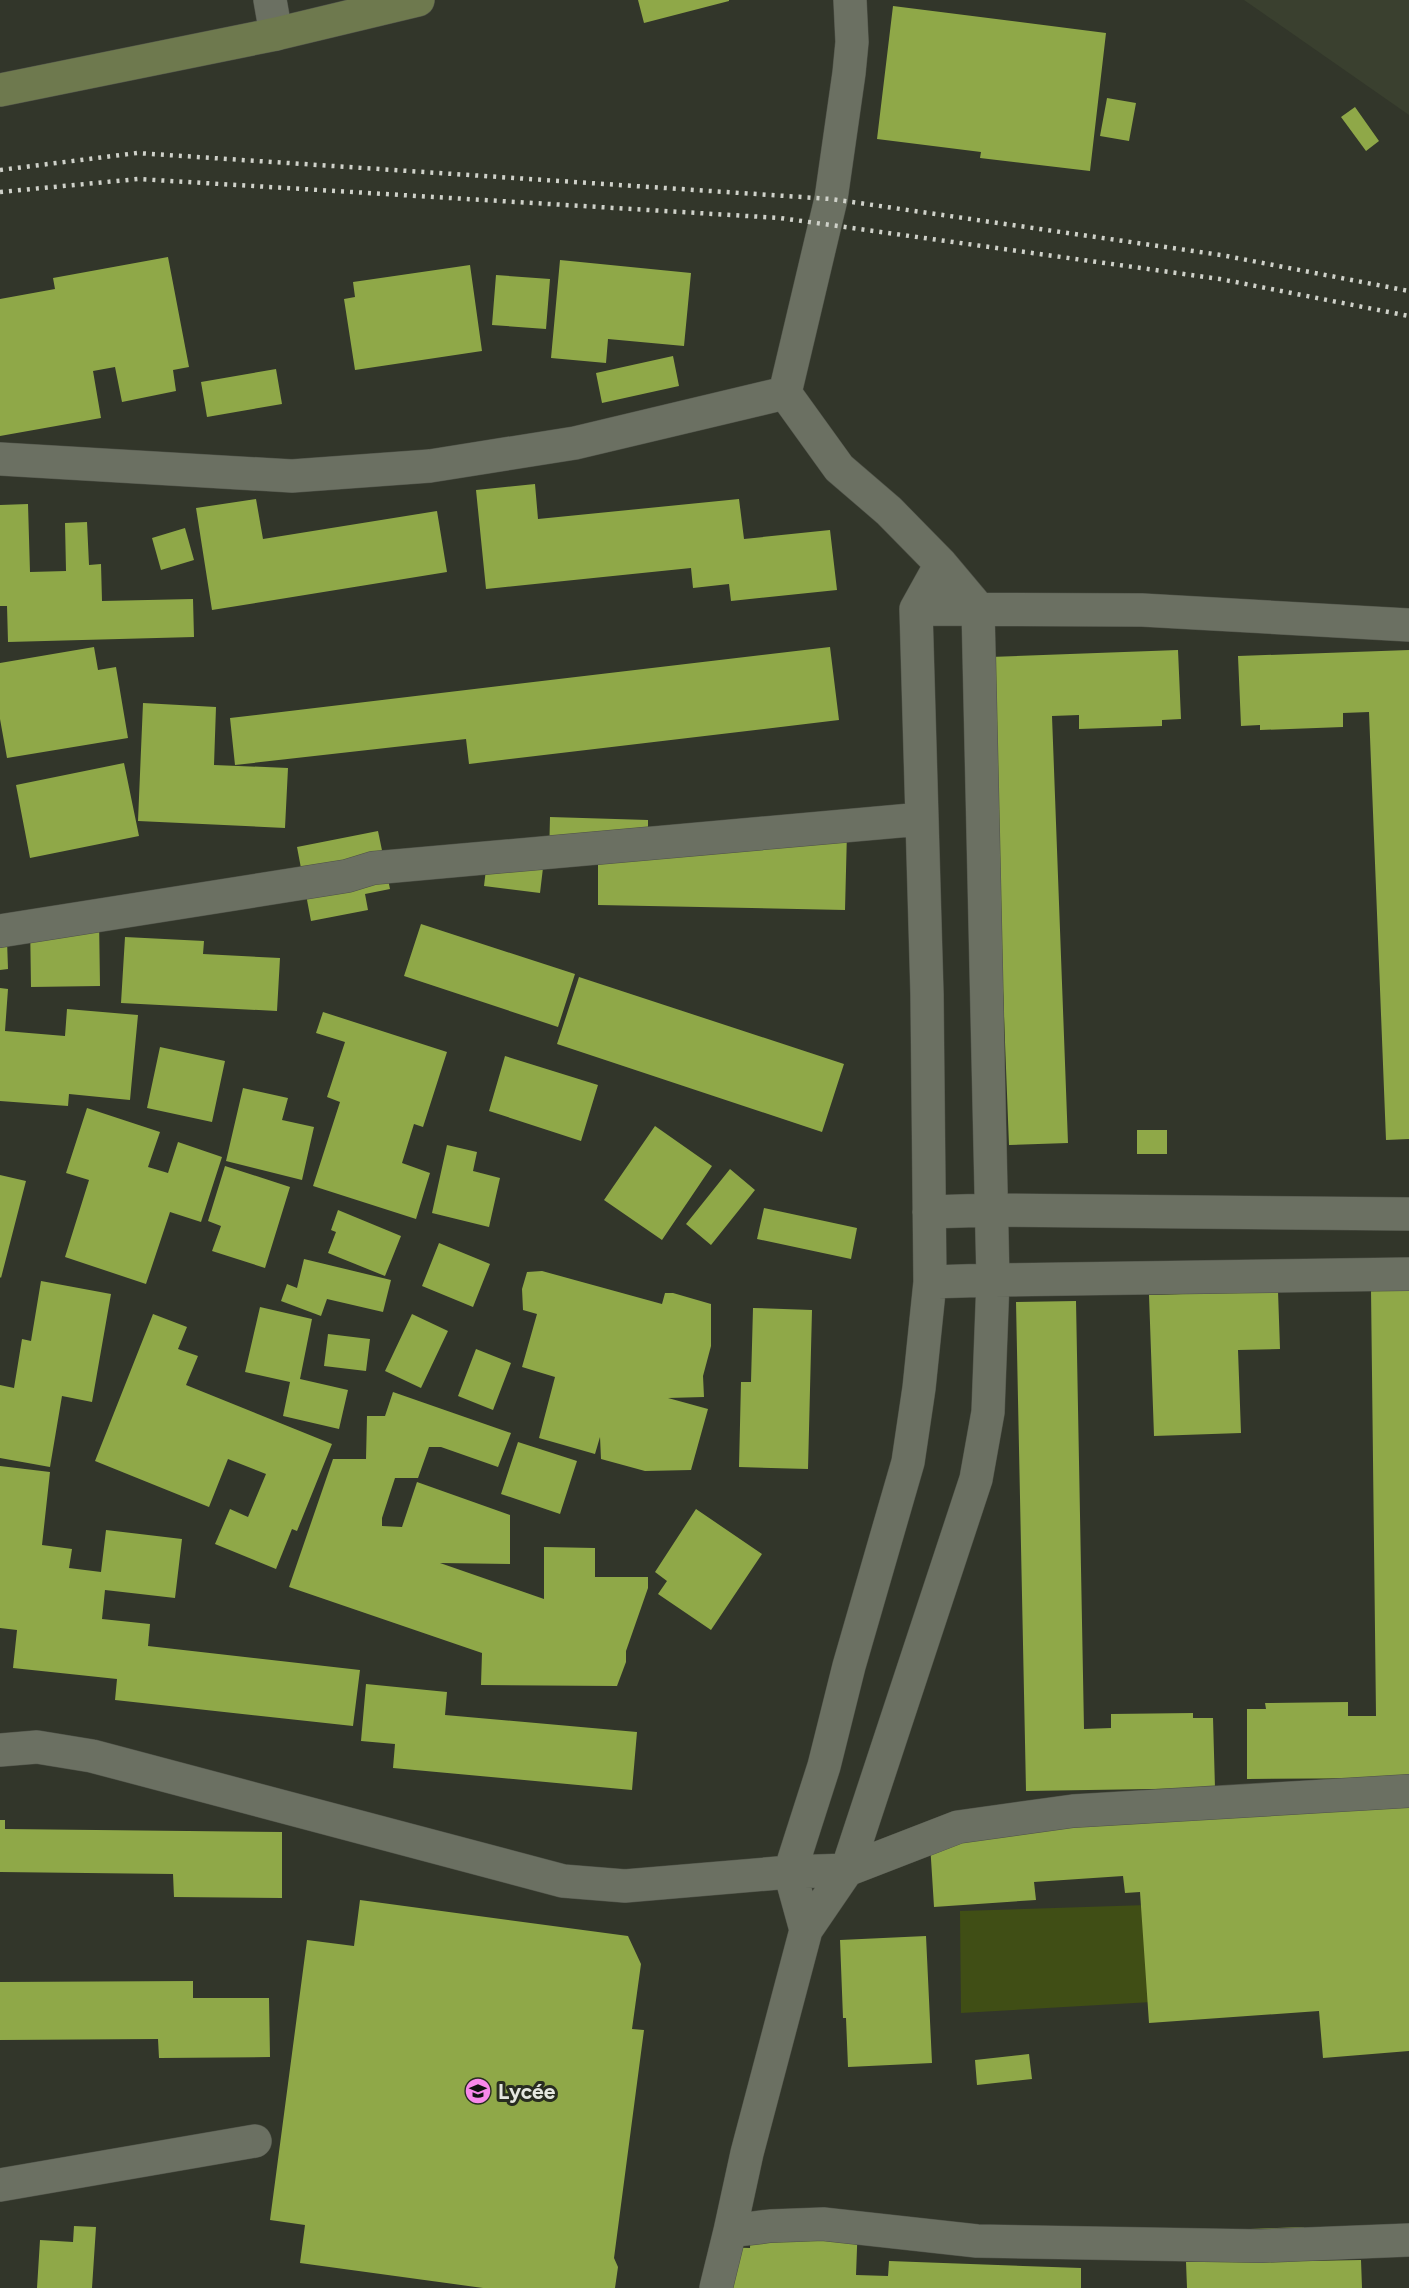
<svg xmlns="http://www.w3.org/2000/svg" width="1409" height="2288" viewBox="0 0 1409 2288" font-family="Figtree,sans-serif">
  <style>
    .built { fill: #3a402f }
    .green { fill: #404e15 }
    .building { fill: #8fa848 }
    .lines { fill: none; stroke-linecap: round; stroke-linejoin: round }
    .minor-casing { stroke: #4f5248; stroke-width: 34 }
    .secondary-casing { stroke: #4f5248; stroke-width: 34 }
    .minor { stroke: #6b7062; stroke-width: 33 }
    .secondary { stroke: #6e794e; stroke-width: 33 }
    .rail { stroke: #cfd1c9; stroke-width: 4.5; stroke-dasharray: 3 6; stroke-linecap: butt }
    .labels { text-anchor: middle; dominant-baseline: central; stroke-width: 6; stroke-linejoin: round; paint-order: stroke }
    .poi-label { font-size: 21px; font-weight: bold; fill: #e5e7e0; stroke: #282c20; text-anchor: start }
  </style>
  <rect width="100%" height="100%" fill="#32362a"/>
  <!-- built -->
  <path class="built" d="M1244 0H1409V115Z"/>
  <!-- green -->
  <path class="green" d="M1147 1905 1152 2002 961 2013 960 1911Z"/>
  <!-- building -->
  <path class="building" d="M638 0H729V1L644 23Z
    M893 6 1106 33 1090 171 980 158 981 152 877 139Z
    M1107 98 1136 103 1129 141 1100 136Z
    M1355 107 1379 141 1366 151 1341 117Z
    M168 257 189 367 173 370 176 391 122 402 115 367 93 371 101 418 0 436V299L55 289 53 278Z
    M560 260 691 273 684 346 608 339 606 363 551 358Z
    M470 265 482 351 355 370 344 299 355 297 353 282Z
    M496 275 550 279 546 329 492 325Z
    M673 356 679 386 602 403 596 373Z
    M276 369 282 404 207 417 201 382Z
    M535 484 538 519 739 499 744 539 830 530 837 590 731 601 729 584 693 588 691 568 486 589 476 490Z
    M256 499 263 539 437 511 447 572 212 610 196 508Z
    M28 504 30 572 66 571 65 523 87 522 89 565 101 564 102 601 193 599 194 637 8 642 7 606H0V505Z
    M185 528 194 560 161 570 152 538Z
    M94 647 98 670 116 667 128 738 7 758 0 719V663Z
    M830 647 839 720 469 764 466 739 235 765 230 718Z
    M1178 650 1181 719 1162 720V726L1079 729V715L1052 716 1068 1143 1009 1145 990 657Z
    M1409 650V1139L1386 1140 1369 712 1343 713V727L1260 730V725L1241 726 1238 656Z
    M143 703 216 707 214 765 288 768 285 828 138 821Z
    M124 763 139 836 30 858 16 785Z
    M550 817 648 820V848L847 832 845 910 598 905V859L549 858Z
    M378 831 390 889 365 894 368 910 311 921 297 847Z
    M489 844 545 851 540 893 484 886Z
    M99 918 100 986 31 987 30 919Z
    M421 924 575 974 558 1027 404 976Z
    M125 937 204 941 203 954 280 958 277 1011 121 1003Z
    M7 940 8 969 0 970V941Z
    M579 977 844 1064 822 1132 557 1044Z
    M0 988 8 989 5 1031 65 1036 67 1009 138 1015 130 1100 69 1094 68 1106 0 1101Z
    M323 1012 447 1052 423 1127 414 1124 402 1163 430 1173 416 1219 313 1186 340 1102 327 1097 345 1042 316 1033Z
    M160 1047 225 1061 212 1122 147 1108Z
    M505 1056 598 1085 581 1141 489 1111Z
    M243 1088 288 1098 282 1120 314 1127 302 1180 226 1161Z
    M87 1108 160 1132 148 1167 168 1173 178 1142 222 1157 201 1222 170 1212 146 1284 65 1257 89 1180 66 1173Z
    M655 1126 712 1166 662 1240 604 1200Z
    M1137 1130H1167V1154H1137Z
    M447 1145 477 1152 473 1171 500 1178 489 1227 432 1213Z
    M225 1166 290 1187 265 1268 212 1251 221 1226 208 1221Z
    M730 1169 755 1190 711 1245 686 1224Z
    M0 1175 26 1181 1 1278 0 1277Z
    M764 1208 857 1228 851 1259 757 1239Z
    M338 1210 401 1236 385 1276 328 1253 336 1232 331 1230Z
    M439 1243 490 1264 473 1307 422 1286Z
    M304 1259 391 1280 383 1312 327 1299 321 1316 281 1301 287 1284 297 1288Z
    M542 1271 662 1304 665 1293H673L711 1304V1346L703 1376 704 1397 668 1398 708 1409 691 1470 645 1471 601 1459 600 1437 595 1454 539 1438 555 1377 522 1367 537 1314 523 1310 522 1289 527 1272Z
    M41 1281 111 1294 92 1402 62 1396 50 1467 0 1458V1385L14 1388 22 1339 31 1341Z
    M1371 1289H1409V1778L1247 1779V1709H1266L1265 1703 1348 1702V1716H1376Z
    M1278 1291 1280 1349 1238 1350 1241 1433 1154 1436 1149 1295Z
    M1076 1301 1084 1729 1111 1728V1714L1193 1713V1718H1213L1215 1788 1026 1791 1016 1302Z
    M260 1307 312 1319 300 1379 348 1390 339 1429 283 1416 290 1382 245 1372Z
    M753 1308 812 1310 808 1469 739 1467 741 1382H751Z
    M153 1314 187 1327 178 1349 198 1356 186 1385 332 1444 297 1531 292 1529 276 1569 215 1544 230 1509 248 1517 266 1474 228 1459 209 1507 95 1461Z
    M412 1314 448 1331 421 1388 385 1371Z
    M328 1334 370 1339 366 1371 324 1366Z
    M476 1349 511 1363 493 1410 458 1396Z
    M393 1392 511 1433 498 1467 441 1447H429L418 1478H395L382 1518V1526L402 1527 417 1482 510 1515V1564L440 1563 544 1599V1547L595 1548V1577H648V1588L626 1651V1662L617 1686 481 1685 482 1653 289 1587 333 1459H366L367 1416H385Z
    M518 1442 577 1461 560 1514 501 1494Z
    M0 1466 50 1472 42 1545 72 1549 69 1568 101 1572 106 1530 182 1539 175 1598 105 1590 102 1619 150 1624 148 1646 360 1670 353 1726 115 1700 117 1679 13 1668 17 1630 0 1628Z
    M696 1509 762 1554 711 1630 658 1594 667 1581 655 1572Z
    M366 1684 447 1692 445 1715 637 1732 632 1790 393 1768 395 1744 361 1741Z
    M1409 1802V2051L1323 2058 1319 2011 1149 2023 1140 1892 1125 1893 1123 1876 1034 1882 1036 1900 934 1907 929 1827Z
    M0 1820H5V1829L282 1832V1898L174 1897 173 1874 0 1872Z
    M360 1900 628 1936 641 1964 632 2029 644 2030 614 2258 618 2267 615 2288H483L300 2263 305 2225 270 2220 307 1940 354 1946Z
    M926 1936 932 2063 848 2067 846 2018H843L840 1940Z
    M193 1981V1998H269L270 2057 159 2058 158 2039 0 2040V1982Z
    M1029 2054 1032 2079 977 2085 975 2060Z
    M751 2217 858 2221 856 2275 888 2276 889 2261 1081 2268V2288H715L716 2247 750 2248Z
    M74 2226 96 2227 92 2288H37L40 2240 73 2242Z
    M1304 2227 1305 2261 1361 2260 1362 2288H1187L1186 2262 1222 2261 1221 2230Z"/>
  <g class="lines">
    <defs>
      <path id="minor" d="M270 0 276 34
        M785 393 839 468 889 511 941 564 978 608 993 1280 988 1412 976 1479 847 1870 806 1930 747 2153 730 2231 770 2226 823 2224 977 2241 1261 2246 1409 2240
        M785 393 831 199 849 73 852 42 850 0
        M0 459 292 476 430 466 575 443 785 393
        M916 609 1142 610 1409 625
        M0 931 347 876 373 868 922 819
        M929 1212 992 1210 1409 1214
        M930 1282 993 1280 1409 1274
        M0 1750 37 1747 92 1756 563 1881 625 1886 790 1872 847 1870 958 1827 1073 1811 1409 1791
        M806 1930 790 1872 824 1766 849 1666 908 1462 919 1388 930 1282 927 994 916 609 941 564
        M0 2185 255 2141
        M716 2288 730 2231"/>
      <path id="secondary" d="M0 90 276 34 418 0"/>
    </defs>
    <!-- minor casing -->
    <use href="#minor" class="minor-casing"/>
    <!-- secondary casing -->
    <use href="#secondary" class="secondary-casing"/>
    <!-- minor -->
    <use href="#minor" class="minor"/>
    <!-- secondary -->
    <use href="#secondary" class="secondary"/>
    <!-- rail -->
    <path class="rail" d="M0 170 137 153 831 199 1221 255 1409 291
      M0 192 138 179 780 218 1220 279 1409 316"/>
  </g>
  <!-- icons -->
  <defs>
    <symbol id="school-disc" viewBox="-11 -11 22 22"><circle r="9.5" fill="#f888ea" stroke="#282c20"/><path d="M0-5L7-2L0 1L-7-2ZM-4 1L0 2.5L4 1V4Q0 6-4 4Z" fill="#111"/></symbol>
  </defs>
  <g fill-rule="evenodd">
    <use href="#school-disc" x="463" y="2076" width="30" height="30"/>
  </g>
  <g class="labels">
    <!-- poi labels -->
    <g class="poi-label">
      <text x="498" y="2091">Lycée</text>
    </g>
  </g>
</svg>
